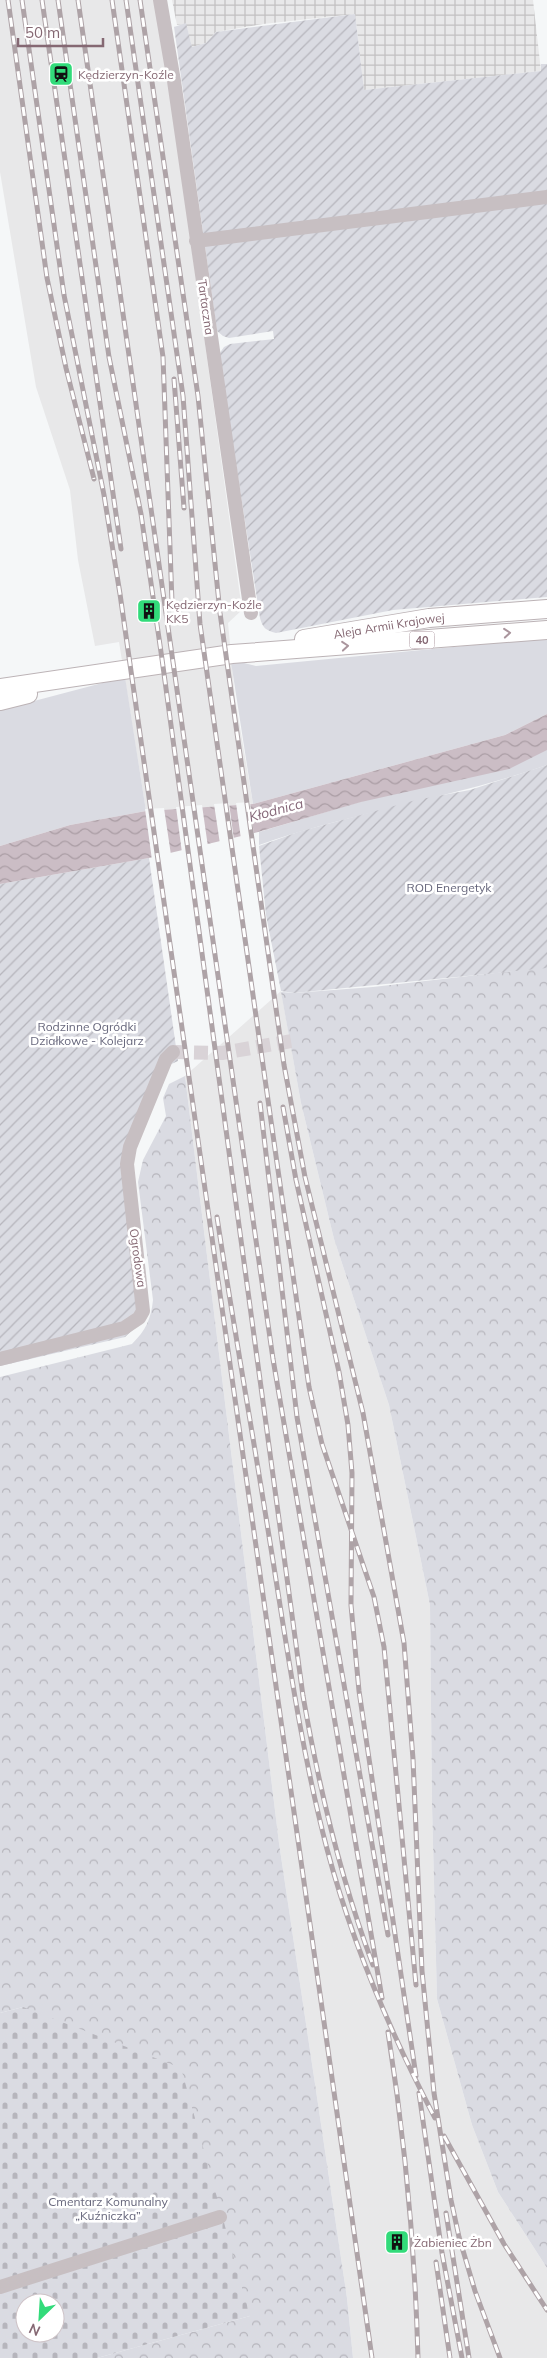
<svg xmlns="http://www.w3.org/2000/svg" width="547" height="2358" viewBox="0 0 547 2358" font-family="Mulish,sans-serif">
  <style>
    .built { fill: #e8e8e9 }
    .industrial { fill: url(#industrial-grid) }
    .green { fill: #dadbe2 }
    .forest { fill: url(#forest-crowns) }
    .cemetery { fill: url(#cemetery-stones); fill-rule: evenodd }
    .garden { fill: url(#garden-furrows) }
    .water { fill: url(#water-waves) }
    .pier { fill: #f5f7f8 }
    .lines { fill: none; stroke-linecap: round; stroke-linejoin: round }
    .minor-tunnel { stroke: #d9d3d7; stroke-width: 14; stroke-dasharray: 14 7; stroke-linecap: butt }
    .major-casing { stroke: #bcb3b6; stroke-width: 20 }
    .minor { stroke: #c7bfc2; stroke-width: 14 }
    .major { stroke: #fff; stroke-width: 18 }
    .rail-casing { stroke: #aea3a7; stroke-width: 5 }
    .rail { stroke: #fff; stroke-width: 3; stroke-dasharray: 9; stroke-linecap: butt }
    .oneway { stroke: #aa959d }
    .labels { text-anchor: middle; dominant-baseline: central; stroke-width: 5; stroke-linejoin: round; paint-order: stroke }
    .shield { fill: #fff; stroke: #aa959d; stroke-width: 1 }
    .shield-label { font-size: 11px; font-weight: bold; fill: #856873 }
    .poi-label { font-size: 12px; fill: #856873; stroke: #fff; text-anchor: start }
    .street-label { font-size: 12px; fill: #856873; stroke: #fff }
    .park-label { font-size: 12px; fill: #67677c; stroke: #fff }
    .water-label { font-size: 14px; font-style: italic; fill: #87697a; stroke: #fff }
  </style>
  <defs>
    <pattern id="industrial-grid" width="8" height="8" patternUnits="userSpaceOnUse" patternTransform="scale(1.25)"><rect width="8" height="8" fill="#e8e8e9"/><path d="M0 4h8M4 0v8" fill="none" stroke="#c2c0c1"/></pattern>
    <pattern id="forest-crowns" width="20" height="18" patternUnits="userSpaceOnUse" patternTransform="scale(1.25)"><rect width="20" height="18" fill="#dadbe2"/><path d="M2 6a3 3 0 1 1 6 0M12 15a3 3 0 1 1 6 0" fill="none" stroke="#b6b5bc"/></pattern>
    <pattern id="cemetery-stones" width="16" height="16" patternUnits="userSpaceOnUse" patternTransform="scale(1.25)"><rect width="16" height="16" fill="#dadbe2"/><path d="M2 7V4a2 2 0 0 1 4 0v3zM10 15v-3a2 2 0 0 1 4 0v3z" fill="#b6b5bc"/></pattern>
    <pattern id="garden-furrows" width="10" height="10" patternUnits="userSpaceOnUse" patternTransform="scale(1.25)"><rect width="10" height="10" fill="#dadbe2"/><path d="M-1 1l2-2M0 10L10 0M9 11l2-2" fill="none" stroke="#b6b5bc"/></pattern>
    <pattern id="water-waves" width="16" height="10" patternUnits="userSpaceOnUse" patternTransform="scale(1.25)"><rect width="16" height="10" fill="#cbbdc5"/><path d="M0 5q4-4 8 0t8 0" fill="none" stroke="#aa9da4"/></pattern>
  </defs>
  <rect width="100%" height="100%" fill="#f5f7f8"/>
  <!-- built -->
  <path class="built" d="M0 0H154L174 121 242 610 228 623 235 698 253 804 146 811 119 642 95 646 78 560 70 490 36 387 0 172Z
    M281 991 301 1103 334 1239 389 1405 430 1605 432 1805 437 1999 472 2125 498 2192 547 2268V2358H353L347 2298 279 1843 185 1076Z"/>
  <!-- industrial -->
  <path class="industrial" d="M172 0H533L541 71 364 90 355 14 263 24 216 32 206 43 192 47 186 24 177 25Z"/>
  <!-- green -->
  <path class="green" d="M547 638V714L505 735 253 804 231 662H240L256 666Z
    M125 677 146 811 70 825 0 846V710Z
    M547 746V765C453 798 353 812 259 845V832Z"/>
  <!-- forest -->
  <path class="forest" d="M547 967V2268L498 2192 472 2125 437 1999 432 1805 430 1605 389 1405 334 1239 301 1103 281 992 294 993 373 987Z
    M185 1076 279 1843 347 2298 353 2358H97L250 2316 23 2007 0 2013V1377L132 1344C146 1330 151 1319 153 1300L138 1182 143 1160 166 1116 163 1098 169 1084Z"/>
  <!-- cemetery -->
  <path class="cemetery" d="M23 2007 181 2068 250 2316 97 2358H0V2013ZM25 2303H55V2333H25Z"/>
  <!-- garden -->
  <path class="garden" d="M355 14 364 90 541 71V64H547V597L393 610 276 633C265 630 263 628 260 618L219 354 224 347 230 344 274 339 273 331 229 338 223 336 217 331 174 27 186 23 192 47 206 43 216 32Z
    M547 765V968L294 993 281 991 266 915 259 846 298 832 416 800 470 790Z
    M149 858 178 1061 167 1066 125 1165 137 1257V1326L125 1337 0 1366V884Z"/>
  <!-- water -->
  <path class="water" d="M547 714V750L509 769 361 802 258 832 149 858 0 884V846L70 825 146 811 253 804 505 735Z"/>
  <!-- pier -->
  <path class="pier" d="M250 802 254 836 241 839 236 803Z
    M229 803 234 840 220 844 214 804Z
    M202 805 208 847 182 853 176 807Z
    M164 808 171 855 152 860 145 809Z"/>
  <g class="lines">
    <!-- minor-tunnel -->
    <path class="minor-tunnel" d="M173 1052 222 1053 292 1041"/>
    <defs>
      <g id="major">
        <path id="s1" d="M304 639 429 618 547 609"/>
        <path d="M0 688 232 654 547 630"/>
        <path d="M0 701 28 694"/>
      </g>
    </defs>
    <!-- major casing -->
    <use href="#major" class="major-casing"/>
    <!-- minor -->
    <path class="minor" d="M160 0 174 81 251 613
      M196 241 547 197
      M0 1359 124 1328 139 1318 143 1311 127 1164 130 1147 166 1059 173 1052
      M0 2287 220 2217"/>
    <!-- major -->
    <use href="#major" class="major"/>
    <defs>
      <path id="rail" d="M8 0 47 278 66 368 94 479
        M22 0 64 295 104 495 120 594 372 2358
        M42 0 121 549
        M58 0 109 357 141 514 162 659 303 1696C319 1788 340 1877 373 1965
        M78 0 273 1359 382 1998
        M112 0 163 357 172 602
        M126 0 183 396 200 624 309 1387 322 1444 374 1597 384 1647 416 1985
        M140 0 198 396 220 613 284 1065 305 1177 363 1413 404 1643 413 1759 422 1971 434 2093 451 2200 459 2237 475 2291 500 2358
        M174 379 184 508
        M260 1103 297 1417 388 1935
        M283 1107 296 1180 339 1372 348 1425 352 1473 351 1605 359 1691 416 2076
        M217 1217C233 1323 252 1429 269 1536 286 1640 300 1746 327 1849 352 1943 390 2032 435 2118
        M388 2032C405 2140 415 2249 418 2358
        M419 2093 442 2253 462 2358
        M444 2136 504 2244 547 2310
        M446 2213 469 2358
        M436 2262 450 2358"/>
    </defs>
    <!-- rail casing -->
    <use href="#rail" class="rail-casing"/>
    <!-- rail -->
    <use href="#rail" class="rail"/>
  </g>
  <!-- one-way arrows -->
  <defs><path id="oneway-chevron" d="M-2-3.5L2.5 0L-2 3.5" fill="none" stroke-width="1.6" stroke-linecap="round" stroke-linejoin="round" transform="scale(1.25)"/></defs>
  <g class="oneway">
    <use href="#oneway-chevron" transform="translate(507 633) rotate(-5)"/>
    <use href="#oneway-chevron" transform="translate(345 646) rotate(-5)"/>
  </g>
  <!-- icons -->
  <defs>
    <symbol id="station-square" viewBox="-11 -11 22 22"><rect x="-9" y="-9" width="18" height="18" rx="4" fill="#32db7a" stroke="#fff"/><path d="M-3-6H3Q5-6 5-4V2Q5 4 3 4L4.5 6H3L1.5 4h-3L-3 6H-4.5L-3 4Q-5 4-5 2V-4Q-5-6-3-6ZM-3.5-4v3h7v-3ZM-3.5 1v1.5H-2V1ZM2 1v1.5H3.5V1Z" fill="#111"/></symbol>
    <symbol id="building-square" viewBox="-11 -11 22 22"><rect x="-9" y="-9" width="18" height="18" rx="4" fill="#32db7a" stroke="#fff"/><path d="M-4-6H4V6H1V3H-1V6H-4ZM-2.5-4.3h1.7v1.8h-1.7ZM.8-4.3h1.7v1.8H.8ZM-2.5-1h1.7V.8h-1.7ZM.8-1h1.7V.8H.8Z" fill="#111"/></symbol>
  </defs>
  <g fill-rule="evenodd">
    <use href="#station-square" x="47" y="60" width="28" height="28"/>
    <use href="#building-square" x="135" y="597" width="28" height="28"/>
    <use href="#building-square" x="383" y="2228" width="28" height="28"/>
  </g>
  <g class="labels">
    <!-- shield labels -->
    <rect class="shield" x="409.5" y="631.5" width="25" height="17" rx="4"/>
    <g class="shield-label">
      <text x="422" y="640">40</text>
    </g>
    <!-- poi labels -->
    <g class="poi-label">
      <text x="78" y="74">Kędzierzyn-Koźle</text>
      <text x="166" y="604">Kędzierzyn-Koźle<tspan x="166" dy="14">KK5</tspan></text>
      <text x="414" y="2242">Żabieniec Żbn</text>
    </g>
    <!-- street labels -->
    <g class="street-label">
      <text transform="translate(206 307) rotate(82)">Tartaczna</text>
      <text stroke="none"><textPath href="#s1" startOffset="86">Aleja Armii Krajowej</textPath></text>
      <text transform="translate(138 1258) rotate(82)">Ogrodowa</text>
    </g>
    <!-- park labels -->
    <g class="park-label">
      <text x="449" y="887">ROD Energetyk</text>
      <text x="87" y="1026">Rodzinne Ogródki<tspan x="87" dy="14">Działkowe - Kolejarz</tspan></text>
      <text x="108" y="2201">Cmentarz Komunalny<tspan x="108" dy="14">„Kuźniczka”</tspan></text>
    </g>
    <!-- water labels -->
    <g class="water-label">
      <text transform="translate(276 810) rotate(-15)">Kłodnica</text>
    </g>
  </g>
  <!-- north arrow -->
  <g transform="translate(40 2318) rotate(205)"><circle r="24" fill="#ffffff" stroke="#cec3c7"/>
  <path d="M0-4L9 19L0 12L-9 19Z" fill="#32db7a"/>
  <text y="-8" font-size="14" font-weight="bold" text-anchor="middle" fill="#856873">N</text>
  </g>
  <!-- scale -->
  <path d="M18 38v8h85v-8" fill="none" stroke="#856873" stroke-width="2.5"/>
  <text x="25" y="38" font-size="15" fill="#856873" stroke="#ffffff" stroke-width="4" paint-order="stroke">50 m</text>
</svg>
